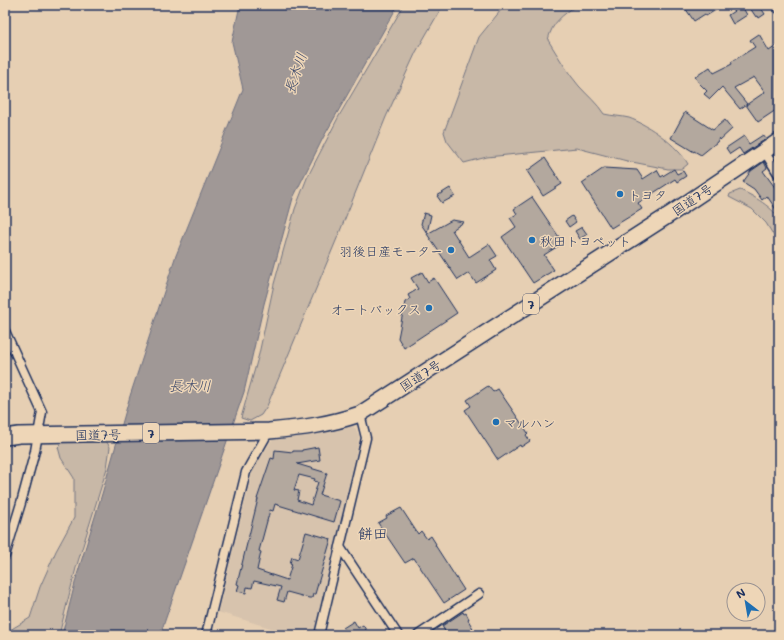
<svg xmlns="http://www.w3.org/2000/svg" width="784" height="640" font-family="Mali,'Klee One',sans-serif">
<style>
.built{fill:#d7c3ad}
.green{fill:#c8b8a7;stroke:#727482}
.water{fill:#a09896;stroke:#6b6e80}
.building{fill:#b3a89e;stroke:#1b2f5e;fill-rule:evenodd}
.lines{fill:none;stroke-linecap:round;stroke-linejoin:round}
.street-casing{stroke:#1b2f5e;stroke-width:11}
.highway-casing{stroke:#1b2f5e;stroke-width:18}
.street{stroke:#eed6b7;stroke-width:8}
.highway{stroke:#eed6b7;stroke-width:15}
.poi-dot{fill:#1f6fb2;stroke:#eed6b7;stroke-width:1.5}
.labels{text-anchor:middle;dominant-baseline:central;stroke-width:3;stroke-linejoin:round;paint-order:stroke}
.shield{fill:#eed6b7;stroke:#5a6179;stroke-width:1}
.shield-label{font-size:12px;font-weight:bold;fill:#1b2f5e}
.poi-label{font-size:13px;fill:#1b2f5e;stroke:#eed6b7;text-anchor:start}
.street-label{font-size:13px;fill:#1b2f5e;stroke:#eed6b7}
.water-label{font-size:14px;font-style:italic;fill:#364469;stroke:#eed6b7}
.quarter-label{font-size:15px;fill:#1b2f5e;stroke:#eed6b7}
</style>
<rect width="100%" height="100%" fill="#e6cfb3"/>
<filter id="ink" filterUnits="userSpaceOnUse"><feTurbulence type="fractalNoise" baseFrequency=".025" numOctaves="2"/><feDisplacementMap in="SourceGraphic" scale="8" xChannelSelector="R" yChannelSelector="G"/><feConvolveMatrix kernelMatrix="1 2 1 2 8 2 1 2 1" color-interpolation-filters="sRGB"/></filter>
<g filter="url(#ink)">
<path class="built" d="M352,426L356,429L359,436L358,444L314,635H294L218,612L253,470L274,437L312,435Z"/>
<g class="green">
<path d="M404,5H443L416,52L386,117L338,236L267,406L261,415L250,421L241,418L259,354L274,284L295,209L307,178L339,116Z"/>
<path d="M505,5H577C563,15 552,22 548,40C558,56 567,72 579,86C588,96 597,103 604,114C612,116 621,116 629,118C649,125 677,145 688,164L682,169H668L627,161L577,148L487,157L464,163L447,141L444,132L479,37Z"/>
<path d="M740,190C750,194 777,209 779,221C780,228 779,237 779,244L766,223L752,209L729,197L730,194Z"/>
<path d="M64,441H106L110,447L107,468L76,568L59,635H5V633L30,618L40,587L56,551L74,518V478L61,458L58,447Z"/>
</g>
<path class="water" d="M240,5H398L323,138L293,198L264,304L244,392L160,635H62L77,575L102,494L130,396L175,258L243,89L232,42Z"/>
<g class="building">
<path d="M683,5H724L706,16L705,14L694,21Z"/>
<path d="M755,5H759L765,14L759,18L758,16L756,17L750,8Z"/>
<path d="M742,6L747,15L733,24L728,15Z"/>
<path d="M759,34L769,51L779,44V108L758,122L746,105L765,92L754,77L734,88L747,104L740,109L722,87L710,99L704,94L707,91L699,83L695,77L710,67L714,73L732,64L731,62L755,47L750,40Z"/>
<path d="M685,112L713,130L725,120L732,129L720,140L719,138L717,142L701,155L694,151V152L671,138Z"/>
<path d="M763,135L766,139L743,154L739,148L730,154L726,148L744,136L749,144Z"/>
<path d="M545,158L562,184L543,196L527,171Z"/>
<path d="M764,162L767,168L763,171L779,193V214L767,196L762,200L754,189L743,182L751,171Z"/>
<path d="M604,168L637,170L643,179L657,170L661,177L674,169L677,174L683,171L686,176L677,182L675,179L638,203L642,209L611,228L582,183Z"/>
<path d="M450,188L455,196L442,203L437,196Z"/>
<path d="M532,197L563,243L544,255L554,270L533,283L502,237L516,227L510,218L517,214L514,209Z"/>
<path d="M424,213L431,215L427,233L421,224Z"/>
<path d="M572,216L576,222L569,227L565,221Z"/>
<path d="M452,220L464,222L452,230L469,257L489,244L497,256L490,260L496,270L476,283L469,273L458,280L427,234Z"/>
<path d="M582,227L587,234L580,239L575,231Z"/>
<path d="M422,272L428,282L434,278L457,313L404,348L398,338L405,302L410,299L408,295L418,289L411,278Z"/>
<path d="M488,386L493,392L498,389L528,433L526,435L530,441L521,447L520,445L498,460L465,410L471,406L467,400Z"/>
<path d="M318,447L320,460L297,464L327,473L320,495L340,501L334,522L275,504L273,511L270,510L259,551L261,552L257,570L287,580L292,564L290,563L292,557L298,559L306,532L331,539L315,594H313L312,598H309L287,592L284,602L277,600L281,587L254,581L252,588L247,587L246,593L237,591L239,585L237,584L258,499H257L271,458L274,459L275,450L293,452V451H302V450ZM299,475L315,479L314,481L318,482L311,505L297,500L299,491L294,490Z"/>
<path d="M401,508L418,534L421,531L427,539L431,536L436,544L435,545L464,590L444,603L414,558L405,563L378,523L387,518L386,516Z"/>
<path d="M463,612L464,614L466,613L469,619L468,620L477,635H447L442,626Z"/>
<path d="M354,621L358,628L363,625L369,635H347L343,628Z"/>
</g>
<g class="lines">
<defs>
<g id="street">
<path d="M778,5L779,9"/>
<path d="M764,151L779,175"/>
<path d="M5,331L42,412L35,451L21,503L5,556"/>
<path d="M340,547L398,635"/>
<path d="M206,635L246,472L269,431"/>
<path d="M319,635L366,438L360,414"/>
<path d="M418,635L479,594"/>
</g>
<path id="highway" d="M5,437L19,435L269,431C302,428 328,425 360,414L672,213L779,141"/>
</defs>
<use href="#street" class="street-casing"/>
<use href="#highway" class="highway-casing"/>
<use href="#street" class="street"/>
<use href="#highway" class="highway"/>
</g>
</g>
<g class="poi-dot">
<circle cx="620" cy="194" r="4"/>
<circle cx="532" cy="240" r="4"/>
<circle cx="451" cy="250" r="4"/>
<circle cx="429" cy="308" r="4"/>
<circle cx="496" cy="422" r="4"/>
</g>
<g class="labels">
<g class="shield">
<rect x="523" y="294" width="16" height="20" rx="3"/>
<rect x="143" y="423" width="16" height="20" rx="3"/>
</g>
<g class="shield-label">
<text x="531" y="304">7</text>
<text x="151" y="433">7</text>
</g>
<g class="poi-label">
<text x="628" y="194">トヨタ</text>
<text x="540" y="240">秋田トヨペット</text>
<text x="443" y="250" text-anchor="end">羽後日産モーター</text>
<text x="421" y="308" text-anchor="end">オートバックス</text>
<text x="504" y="422">マルハン</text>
</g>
<g class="street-label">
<text transform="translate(692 199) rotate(-34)">国道7号</text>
<text transform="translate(420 375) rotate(-33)">国道7号</text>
<text transform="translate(98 434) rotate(-1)">国道7号</text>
</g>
<g class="water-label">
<text transform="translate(295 73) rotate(-72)">長木川</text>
<text x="190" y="385">長木川</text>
</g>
<g class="quarter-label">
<text x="373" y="533">餅田</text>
</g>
</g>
<rect width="784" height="640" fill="none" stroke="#eed6b7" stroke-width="20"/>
<rect x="10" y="10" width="764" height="620" fill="none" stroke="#1b2f5e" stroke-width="1.5" filter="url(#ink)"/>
<g transform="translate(746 602) rotate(329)"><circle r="19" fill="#eed6b7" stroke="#9a9393"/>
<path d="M0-3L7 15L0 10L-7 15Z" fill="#1f6fb2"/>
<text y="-6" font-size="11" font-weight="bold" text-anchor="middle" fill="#1b2f5e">N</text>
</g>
</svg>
